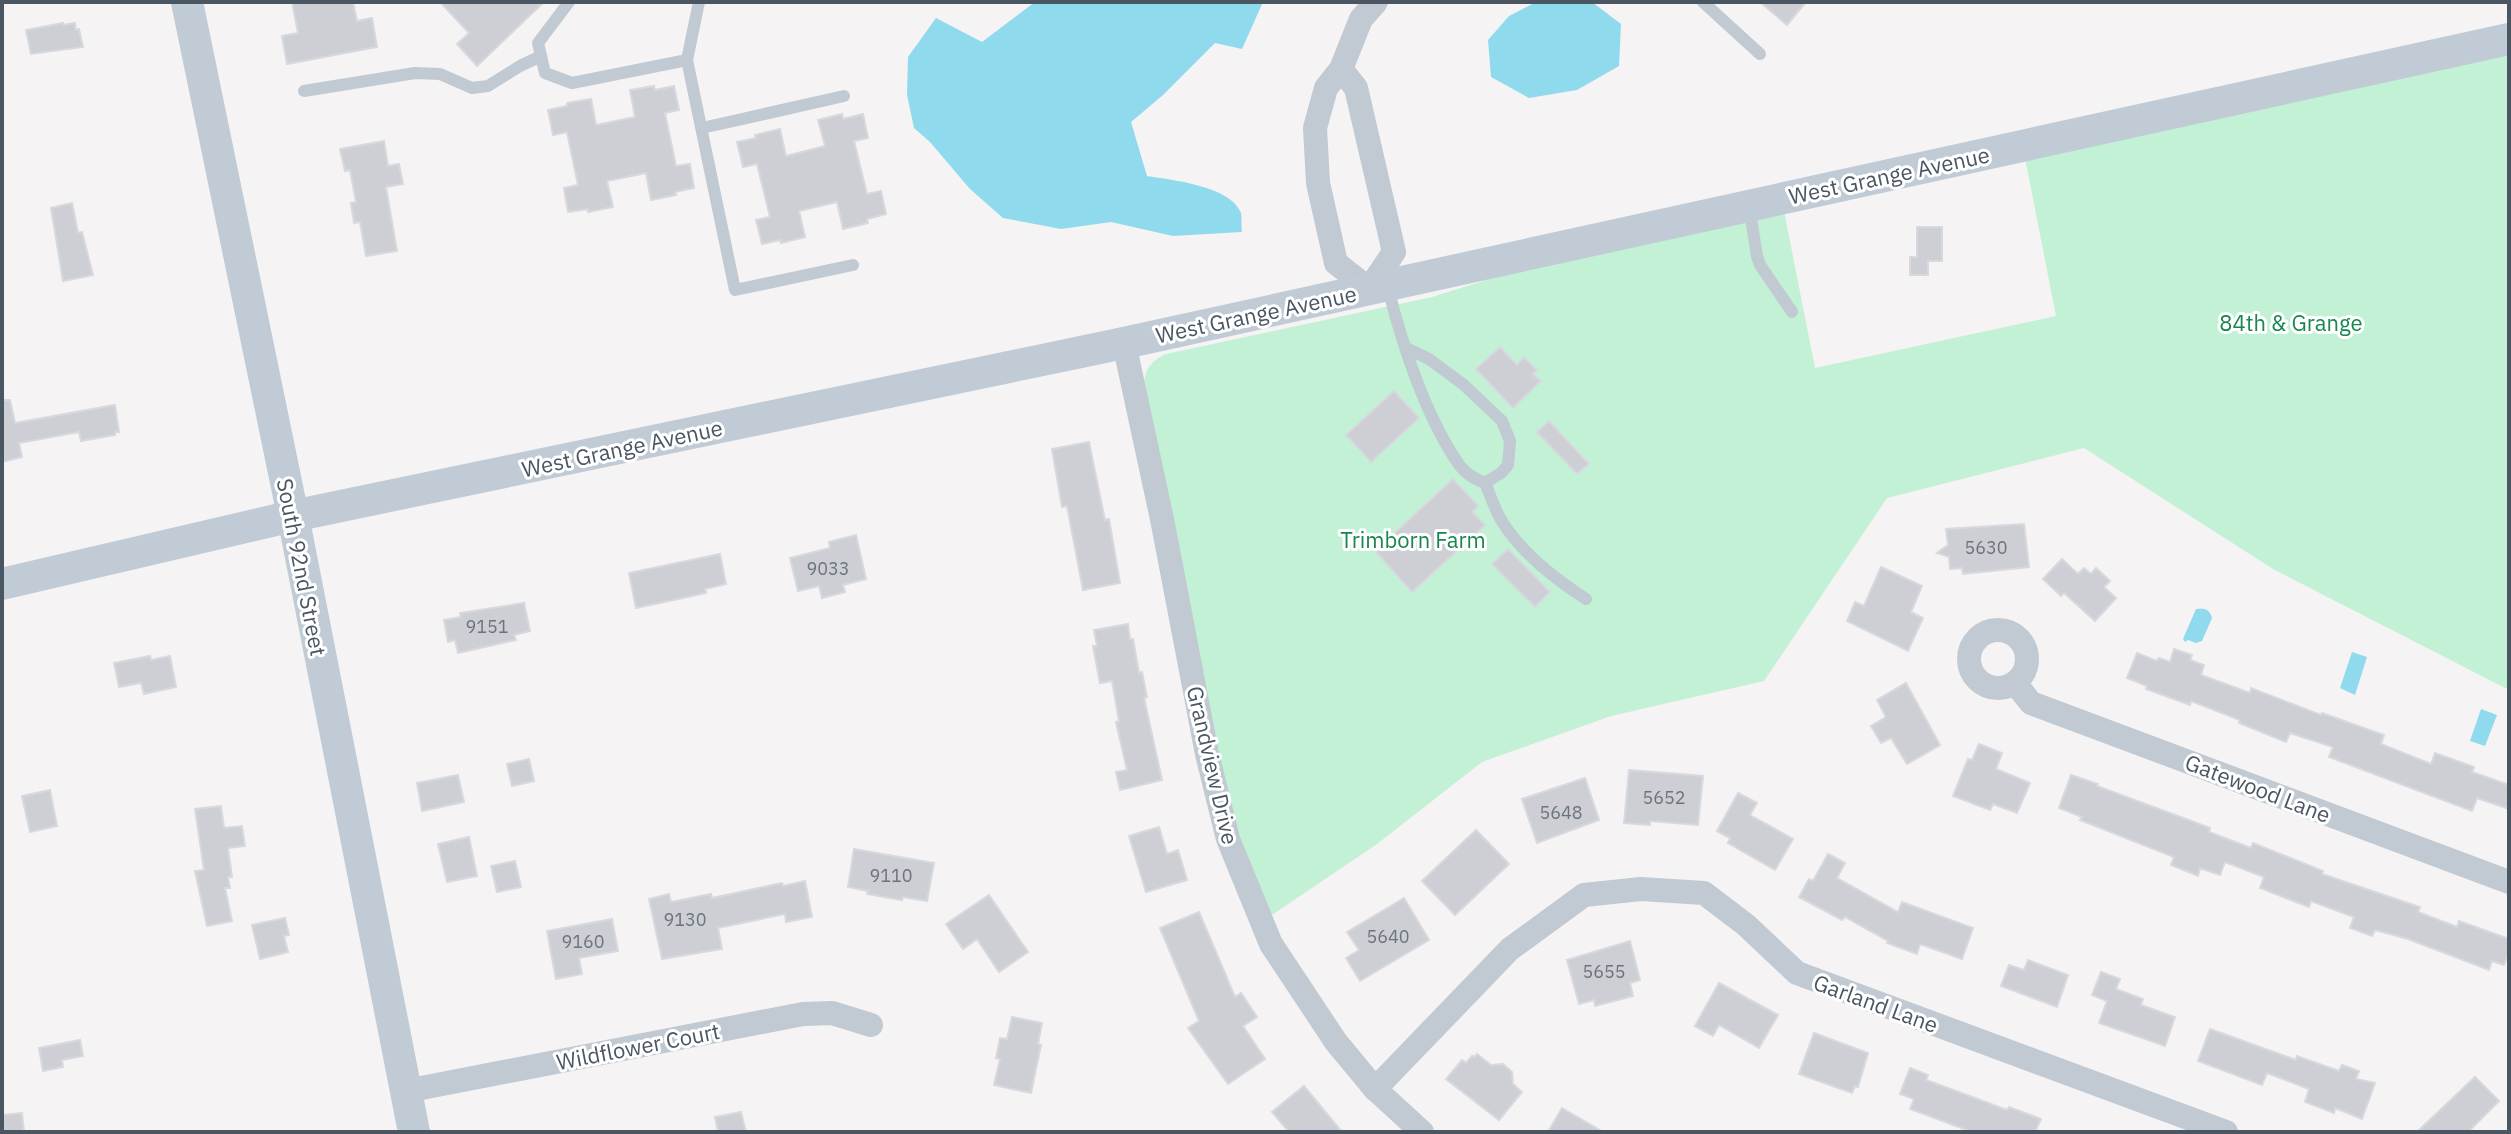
<svg xmlns="http://www.w3.org/2000/svg" width="2511" height="1134" font-family="'IBM Plex Sans',sans-serif">
<style>
.green{fill:#c3f1d5}
.water{fill:#90daee}
.building{fill:#cdcfd5;stroke:#d7d9de;stroke-width:2}
.lines{fill:none;stroke-linecap:round;stroke-linejoin:round}
.lane{stroke:#c1cad2;stroke-width:12}
.street{stroke:#c1cad2;stroke-width:24}
.secondary{stroke:#c1cbd6;stroke-width:32}
.labels{text-anchor:middle;dominant-baseline:central;stroke-width:6;stroke-linejoin:round;paint-order:stroke}
.number-label{font-size:18px;fill:#6b747e}
.street-label{font-size:22px;fill:#4a5661;stroke:#fff}
.park-label{font-size:22px;fill:#17864f;stroke:#fff}
</style>
<rect width="100%" height="100%" fill="#f5f3f3"/>
<path class="green" d="M2509,52V690L2273,569L2084,448L1887,498L1764,681L1611,716L1482,762L1377,844L1269,917L1236,828L1214,733L1144,384C1146,368 1151,361 1166,354L1432,297L1538,264L1784,211L1815,368L2056,316L2025,158Z"/>
<g class="water">
<path d="M1035,2H1263L1242,49L1215,43L1163,95L1131,122L1147,176C1172,180 1231,186 1241,213C1242,218 1241,227 1242,232L1173,236L1111,222L1061,229L1003,218L970,189L930,142L914,128L907,95L908,57L936,18L982,42Z"/>
<path d="M1536,2H1592L1621,24L1619,66L1577,90L1529,98L1491,77L1488,40L1509,16Z"/>
<path d="M2196,609C2206,608 2209,609 2212,618L2202,641L2196,643L2188,640L2185,642L2183,639Z"/>
<path d="M2352,652L2367,657L2355,695L2340,688Z"/>
<path d="M2481,709L2497,715L2485,746L2470,741Z"/>
</g>
<g class="building">
<path d="M292,2H353L357,21L372,18L377,47L287,64L282,36L298,33Z"/>
<path d="M440,2H544L477,66L457,44L469,33Z"/>
<path d="M1760,2H1806L1787,25Z"/>
<path d="M63,23V25L75,23L76,30L79,29L83,47L31,54L26,30Z"/>
<path d="M654,86L655,90L674,86L679,110L665,113L676,166L690,164L694,188L675,192L676,195L651,200L646,173L607,181L613,207L588,212V209L568,212L564,188L578,185L567,132L553,135L548,110L567,106V103L591,99L596,125L635,117L630,90Z"/>
<path d="M842,114L843,119L863,114L868,138L854,141L867,194L881,191L886,214L867,219L868,223L843,229L837,202L799,211L805,237L781,243L780,240L762,244L756,220L770,217L757,164L743,167L737,142L756,138L755,135L780,129L786,156L825,146L818,120Z"/>
<path d="M384,141L388,166L399,164L403,184L386,187L397,251L366,256L360,222L354,223L351,203L356,202L350,170L345,171L340,149Z"/>
<path d="M72,203L78,233L82,232L93,275L63,281L51,208Z"/>
<path d="M1917,227H1942V261H1928V275H1910V257H1917Z"/>
<path d="M1500,347L1517,365L1524,357L1537,370L1533,374L1541,381L1513,408L1476,369Z"/>
<path d="M1394,391L1419,418L1371,462L1346,435Z"/>
<path d="M2,400H10L15,423L115,405L119,432H115V435L81,441L79,432L19,443L22,457L2,462Z"/>
<path d="M1549,421L1589,464L1577,474L1537,432Z"/>
<path d="M1089,442L1105,520L1109,519L1120,583L1083,590L1067,506L1062,507L1052,449Z"/>
<path d="M1453,479L1478,506L1472,512L1485,525L1412,592L1375,551Z"/>
<path d="M2024,524L2029,567L1963,574L1962,568L1950,569L1949,557L1937,553L1948,545L1946,529Z"/>
<path d="M856,535L866,579L843,585L845,592L822,598L819,586L798,591L790,558L830,548L829,542Z"/>
<path d="M1508,549L1550,592L1535,607L1492,564Z"/>
<path d="M720,554L726,584L705,589L706,593L636,608L629,573Z"/>
<path d="M2062,559L2078,574L2084,568L2091,574L2096,568L2110,581L2104,587L2116,598L2095,621L2064,593L2061,596L2043,579Z"/>
<path d="M1881,567L1922,586L1911,612L1923,618L1908,651L1847,621L1855,602L1864,606Z"/>
<path d="M524,603L530,631L514,635L516,640L458,653L455,640L448,642L444,620L461,617L460,613Z"/>
<path d="M1128,624L1130,639H1133L1139,673L1142,672L1147,697L1144,698L1162,780L1120,790L1116,772L1127,770L1116,722L1119,721L1112,681L1100,683L1093,646H1097L1094,630Z"/>
<path d="M2174,649L2192,655L2190,660L2204,665L2201,675L2250,693L2251,688L2321,715L2322,713L2384,735L2381,744L2431,764L2435,753L2474,767L2472,772L2509,785V809L2477,798L2472,811L2329,757L2333,747L2290,733L2286,742L2239,723L2240,720L2191,701L2190,705L2146,689L2147,686L2127,678L2137,653L2157,661L2159,658L2170,662Z"/>
<path d="M150,656L151,660L170,656L176,687L144,694L141,683L119,687L114,663Z"/>
<path d="M1906,683L1940,745L1907,764L1891,738L1881,743L1871,726L1886,717L1877,700Z"/>
<path d="M1979,744L2002,753L1996,769L2030,783L2017,813L1993,804L1990,810L1953,796L1968,759L1972,760Z"/>
<path d="M529,759L534,781L512,786L507,764Z"/>
<path d="M1629,770L1703,776L1698,825L1650,821V825L1624,823Z"/>
<path d="M458,775L464,802L422,811L417,783Z"/>
<path d="M2071,775L2098,784L2097,786L2210,828L2209,832L2251,848L2253,843L2323,871L2322,874L2420,907L2418,912L2457,927L2459,921L2509,939V952L2504,965L2492,961L2489,970L2408,939L2375,930L2372,936L2350,928L2354,917L2311,901L2309,907L2260,888L2264,877L2225,862L2220,875L2200,868L2198,876L2171,865L2174,857L2080,820L2082,817L2059,808Z"/>
<path d="M1585,778L1599,820L1537,843L1522,799Z"/>
<path d="M50,790L57,826L30,832L22,796Z"/>
<path d="M1738,793L1757,803L1750,815L1793,839L1775,870L1728,843L1730,838L1717,831Z"/>
<path d="M221,806L224,828L242,826L245,846L228,848L232,877H228L230,888H225L232,921L207,926L195,871L204,870L195,809Z"/>
<path d="M1159,827L1167,854L1178,850L1187,880L1146,892L1129,836Z"/>
<path d="M1476,830L1509,864L1455,915L1422,881Z"/>
<path d="M469,837L477,876L447,882L438,844Z"/>
<path d="M854,849L934,863L927,901L903,897L902,900L867,894L868,891L848,887Z"/>
<path d="M1828,854L1845,863L1837,878L1898,912L1902,902L1973,928L1962,959L1920,944L1917,954L1887,943L1888,941L1845,917L1842,920L1799,897L1809,879L1813,881Z"/>
<path d="M515,861L521,887L497,892L491,866Z"/>
<path d="M805,881L812,917L786,922L785,914L718,928L722,949L662,959L649,899L669,894L671,902L711,894L712,898L782,883L783,886Z"/>
<path d="M989,895L1028,952L999,972L977,939L963,949L946,924Z"/>
<path d="M1404,898L1429,940L1360,981L1346,958L1359,950L1347,932Z"/>
<path d="M1199,912L1235,997L1241,993L1257,1017L1243,1026L1265,1059L1228,1084L1188,1028L1199,1021L1160,928Z"/>
<path d="M285,918L289,935L284,936L288,952L260,959L252,925Z"/>
<path d="M612,919L618,951L579,958L582,974L556,979L547,931Z"/>
<path d="M1630,941L1640,980L1630,983L1633,996L1595,1006L1594,1000L1579,1004L1567,960Z"/>
<path d="M2028,960L2068,975L2057,1007L2001,986L2009,965L2024,970Z"/>
<path d="M2101,972L2120,979L2116,989L2143,999L2141,1005L2175,1017L2165,1046L2099,1023L2107,1001L2092,995Z"/>
<path d="M1719,983L1778,1015L1759,1048L1719,1025L1713,1036L1695,1026Z"/>
<path d="M1012,1017L1042,1023L1038,1044L1041,1045L1031,1093L994,1085L1000,1059L996,1058L1000,1038L1007,1039Z"/>
<path d="M2210,1029L2296,1060L2297,1056L2339,1071L2342,1065L2359,1071L2356,1079L2375,1083L2362,1119L2335,1108L2334,1113L2305,1102L2309,1089L2267,1073L2262,1085L2198,1061Z"/>
<path d="M1814,1033L1868,1053L1858,1087L1855,1086L1852,1093L1799,1074Z"/>
<path d="M80,1040L83,1056L62,1060L63,1067L43,1071L39,1048Z"/>
<path d="M1477,1054L1491,1065L1503,1064L1512,1072L1513,1084L1522,1092L1499,1120L1446,1079L1462,1060L1466,1063L1472,1056L1475,1057Z"/>
<path d="M1910,1068L1928,1075L1926,1080L1967,1095L2007,1110L2009,1107L2041,1119L2035,1132H1972L1910,1109L1914,1099L1900,1094Z"/>
<path d="M2475,1077L2499,1101L2468,1132H2417Z"/>
<path d="M1304,1086L1342,1132H1289L1272,1112Z"/>
<path d="M1562,1108L1603,1132H1548Z"/>
<path d="M741,1112L746,1132H718L715,1117Z"/>
<path d="M22,1113L24,1132H2V1115Z"/>
</g>
<g class="lines">
<g class="lane">
<path d="M569,2L538,43L545,73L572,83L687,60L735,290L853,265"/>
<path d="M1703,2L1760,54"/>
<path d="M687,60L699,2"/>
<path d="M304,91L415,73L440,74L472,88L488,86L520,66L541,56"/>
<path d="M702,128L844,96"/>
<path d="M1749,206L1757,256L1760,265L1792,312"/>
<path d="M1388,288C1402,344 1426,418 1460,466C1467,475 1475,479 1485,483L1501,473L1508,465L1510,441L1502,421L1464,385L1429,359L1406,348"/>
<path d="M1485,483C1490,494 1494,507 1500,518C1519,551 1555,579 1586,599"/>
</g>
<g class="street">
<path d="M1341,69L1356,88L1394,252L1369,289L1336,263L1318,183L1315,128L1326,88L1341,69L1361,19L1376,2"/>
<path d="M1124,343L1162,519L1207,754L1228,839L1271,944L1336,1042L1375,1089L1422,1132"/>
<circle cx="1998" cy="659" r="29"/>
<path d="M2015,683L2031,703L2509,882"/>
<path d="M1375,1089L1510,949L1584,895L1641,889L1704,893L1746,925L1797,973L2226,1132"/>
<path d="M406,1091L803,1014L832,1013L871,1025"/>
</g>
<g class="secondary">
<path d="M187,2L293,516L414,1132"/>
<path d="M2,584L293,516L1124,343L2509,39"/>
</g>
</g>
<g class="labels">
<g class="number-label">
<text x="1986" y="547">5630</text>
<text x="828" y="568">9033</text>
<text x="487" y="626">9151</text>
<text x="1664" y="797">5652</text>
<text x="1561" y="812">5648</text>
<text x="891" y="875">9110</text>
<text x="685" y="919">9130</text>
<text x="1388" y="936">5640</text>
<text x="583" y="941">9160</text>
<text x="1604" y="971">5655</text>
</g>
<g class="street-label">
<text transform="translate(1889 175) rotate(-12)">West Grange Avenue</text>
<text transform="translate(1256 314) rotate(-12)">West Grange Avenue</text>
<text transform="translate(622 448) rotate(-12)">West Grange Avenue</text>
<text transform="translate(302 567) rotate(79)">South 92nd Street</text>
<text transform="translate(1213 765) rotate(77)">Grandview Drive</text>
<text transform="translate(2258 788) rotate(21)">Gatewood Lane</text>
<text transform="translate(1876 1003) rotate(20)">Garland Lane</text>
<text transform="translate(638 1046) rotate(-11)">Wildflower Court</text>
</g>
<g class="park-label">
<text x="2291" y="322">84th &amp; Grange</text>
<text x="1413" y="539">Trimborn Farm</text>
</g>
</g>
<rect width="2511" height="1134" fill="none" stroke="#4a5661" stroke-width="8"/>
</svg>
